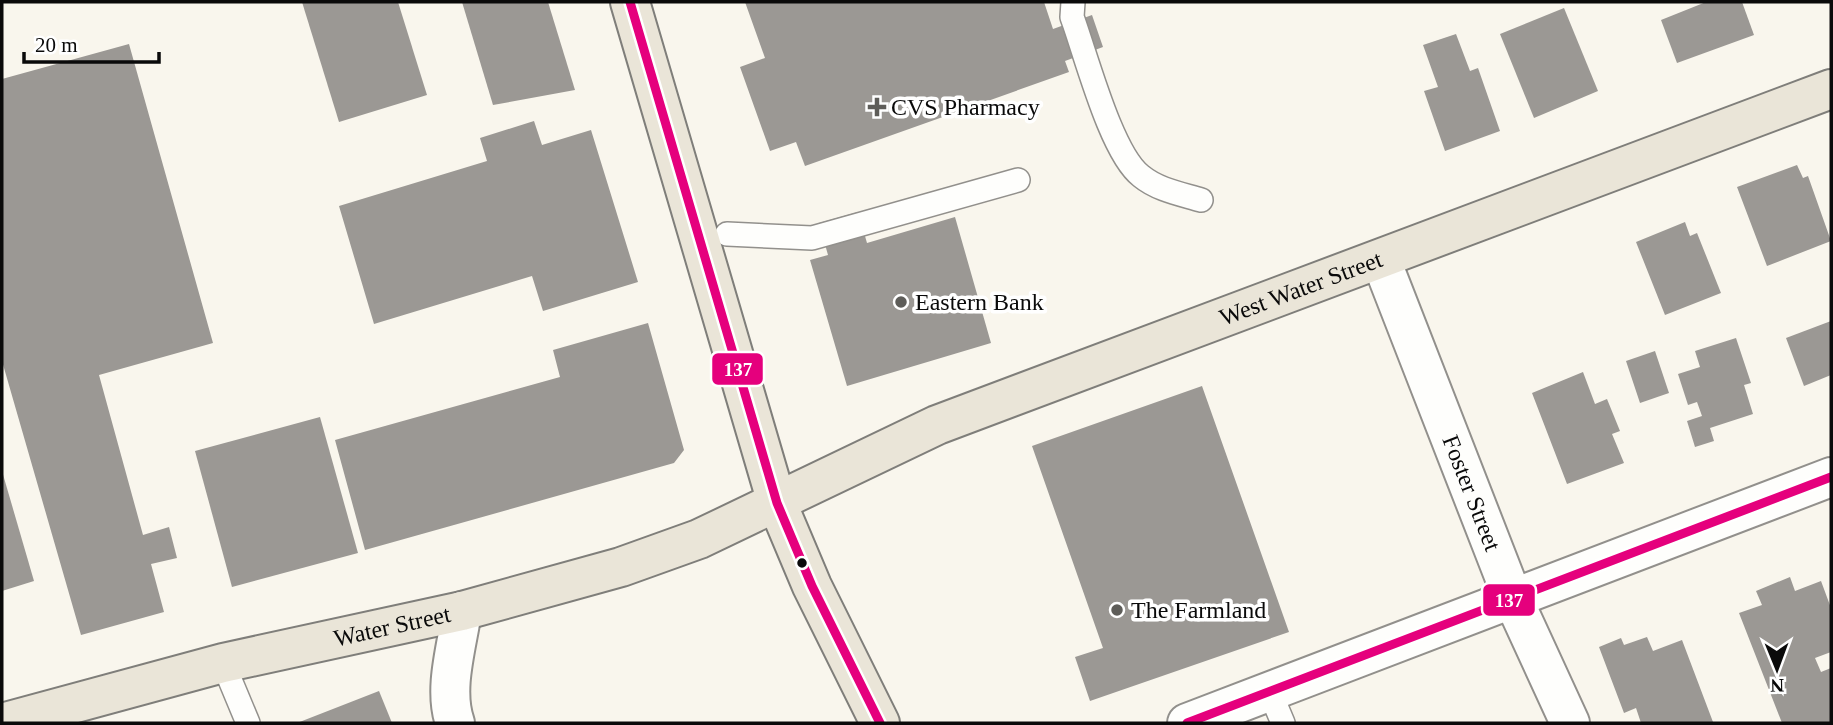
<svg xmlns="http://www.w3.org/2000/svg" width="1833" height="725" font-family="Georgia,serif">
<style>
.building{fill:#9b9894}
.lines{fill:none;stroke-linecap:round;stroke-linejoin:round}
.lane-casing{stroke:#92908c;stroke-width:26}
.street-casing{stroke:#92908c;stroke-width:42}
.primary-casing{stroke:#7f7e7a;stroke-width:42}
.lane{stroke:#fefefc;stroke-width:23}
.street{stroke:#fefefc;stroke-width:38}
.primary{stroke:#eae5d8;stroke-width:38}
.bus-1-casing{stroke:#fff;stroke-width:14}
.bus-1{stroke:#e5007d;stroke-width:9}
.poi-dot{fill:#5e5d59;stroke:#fff;stroke-width:2.5}
.bus-dot{fill:#0a0a0a;stroke:#fff;stroke-width:2.5}
.labels{text-anchor:middle;dominant-baseline:central;stroke-width:7;stroke-linejoin:round;paint-order:stroke}
.poi-label{font-size:24px;fill:#0a0a0a;stroke:#fff;text-anchor:start}
.street-label{font-size:24px;fill:#0a0a0a;stroke:#fff}
.line-badge{stroke:#fff;stroke-width:2.5}
.badge-label{font-size:19px;text-anchor:middle;font-weight:bold;fill:#fff}
</style>
<rect width="100%" height="100%" fill="#f9f6ed"/>
<g class="building">
<path d="M302,2H398L427,95L339,122Z"/>
<path d="M462,2H548L575,90L493,105Z"/>
<path d="M745,2H1044L1053,29L1092,15L1103,47L1065,61L1069,72L805,166L796,142L770,151L740,67L765,58Z"/>
<path d="M1706,2H1742L1754,35L1677,63L1661,20Z"/>
<path d="M1564,8L1598,91L1534,118L1500,34Z"/>
<path d="M1456,34L1470,71L1478,68L1500,131L1445,151L1424,91L1438,87L1423,45Z"/>
<path d="M129,44L213,343L99,375L143,535L169,527L177,558L151,564L164,612L81,635L2,361V79Z"/>
<path d="M534,121L542,145L591,130L638,282L543,311L532,276L374,324L339,206L487,161L480,138Z"/>
<path d="M1797,165L1803,178L1808,176L1831,241L1767,266L1737,187Z"/>
<path d="M858,212L867,243L955,217L991,343L847,386L810,260L828,255L819,223Z"/>
<path d="M1685,222L1690,236L1697,233L1721,293L1665,315L1636,242Z"/>
<path d="M1831,321V375L1804,386L1786,338Z"/>
<path d="M648,323L684,450L674,463L365,550L335,440L560,377L553,350Z"/>
<path d="M1736,338L1751,383L1744,385L1753,414L1710,428L1714,441L1695,447L1687,421L1702,416L1697,402L1688,405L1678,374L1700,367L1695,351Z"/>
<path d="M1655,351L1669,393L1640,403L1626,361Z"/>
<path d="M1583,372L1595,404L1607,399L1620,431L1612,434L1624,463L1567,484L1532,393Z"/>
<path d="M1202,386L1289,632L1090,701L1075,657L1103,648L1032,446Z"/>
<path d="M320,417L358,553L232,587L195,451Z"/>
<path d="M2,471L34,581L2,591Z"/>
<path d="M1790,577L1795,591L1821,581L1831,608V652L1815,658L1821,672L1831,668V723H1782L1739,613L1762,605L1756,591Z"/>
<path d="M1647,637L1653,651L1682,640L1713,722L1641,723L1636,708L1624,713L1599,647L1621,638L1624,645Z"/>
<path d="M379,691L392,723H297Z"/>
</g>
<g class="lines">
<defs>
<g id="lane">
<path d="M1073,2L1072,17C1086,55 1111,153 1141,176C1158,190 1181,194 1201,200"/>
<path d="M727,234L812,238L1018,180"/>
<path d="M223,663L248,723"/>
<path d="M1270,692L1283,723"/>
</g>
<g id="street">
<path id="s1" d="M1381,260L1513,599L1570,723"/>
<path d="M455,723C443,689 457,646 462,611"/>
<path d="M1187,723L1831,477"/>
</g>
<g id="primary">
<path d="M630,2L777,503L812,586L880,723"/>
<path id="s2" d="M2,723L223,663L462,611L621,567L699,539L937,425L1831,89"/>
</g>
</defs>
<use href="#lane" class="lane-casing"/>
<use href="#street" class="street-casing"/>
<use href="#primary" class="primary-casing"/>
<use href="#lane" class="lane"/>
<use href="#street" class="street"/>
<use href="#primary" class="primary"/>
<defs>
<g id="bus-1">
<path d="M630,2L777,503L812,586L880,723"/>
<path d="M1187,723L1831,477"/>
</g>
</defs>
<use href="#bus-1" class="bus-1-casing"/>
<use href="#bus-1" class="bus-1"/>
</g>
<g class="poi-dot">
<path d="M873.5 96.5h7v7h7v7h-7v7h-7v-7h-7v-7h7z"/>
<circle cx="901" cy="302" r="7"/>
<circle cx="1117" cy="610" r="7"/>
</g>
<circle class="bus-dot" cx="802" cy="563" r="6"/>
<g class="labels">
<g class="poi-label">
<text x="891" y="107">CVS Pharmacy</text>
<text x="915" y="302">Eastern Bank</text>
<text x="1131" y="610">The Farmland</text>
</g>
<g class="street-label">
<text stroke="none"><textPath href="#s2" startOffset="1374">West Water Street</textPath></text>
<text stroke="none"><textPath href="#s1" startOffset="250">Foster Street</textPath></text>
<text stroke="none"><textPath href="#s2" startOffset="402">Water Street</textPath></text>
</g>
</g>
<g class="line-badge">
<rect x="711" y="352" width="53" height="34" rx="7" fill="#e5007d"/>
<rect x="1482" y="583" width="54" height="34" rx="7" fill="#e5007d"/>
</g>
<g class="badge-label">
<text x="738" y="376">137</text>
<text x="1509" y="607">137</text>
</g>
<rect width="1833" height="725" fill="none" stroke="#0a0a0a" stroke-width="7"/>
<g transform="translate(1777 669) rotate(179)" stroke="#ffffff" stroke-width="5" paint-order="stroke">
<path d="M0-5L12 26L0 18L-12 26Z" fill="#0a0a0a"/>
<text y="-10" font-size="19" font-weight="bold" text-anchor="middle" fill="#0a0a0a">N</text>
</g>
<path d="M24 52v10h135v-10" fill="none" stroke="#0a0a0a" stroke-width="3.5"/>
<text x="35" y="52" font-size="21" fill="#0a0a0a" stroke="#ffffff" stroke-width="5" paint-order="stroke">20 m</text>
</svg>
